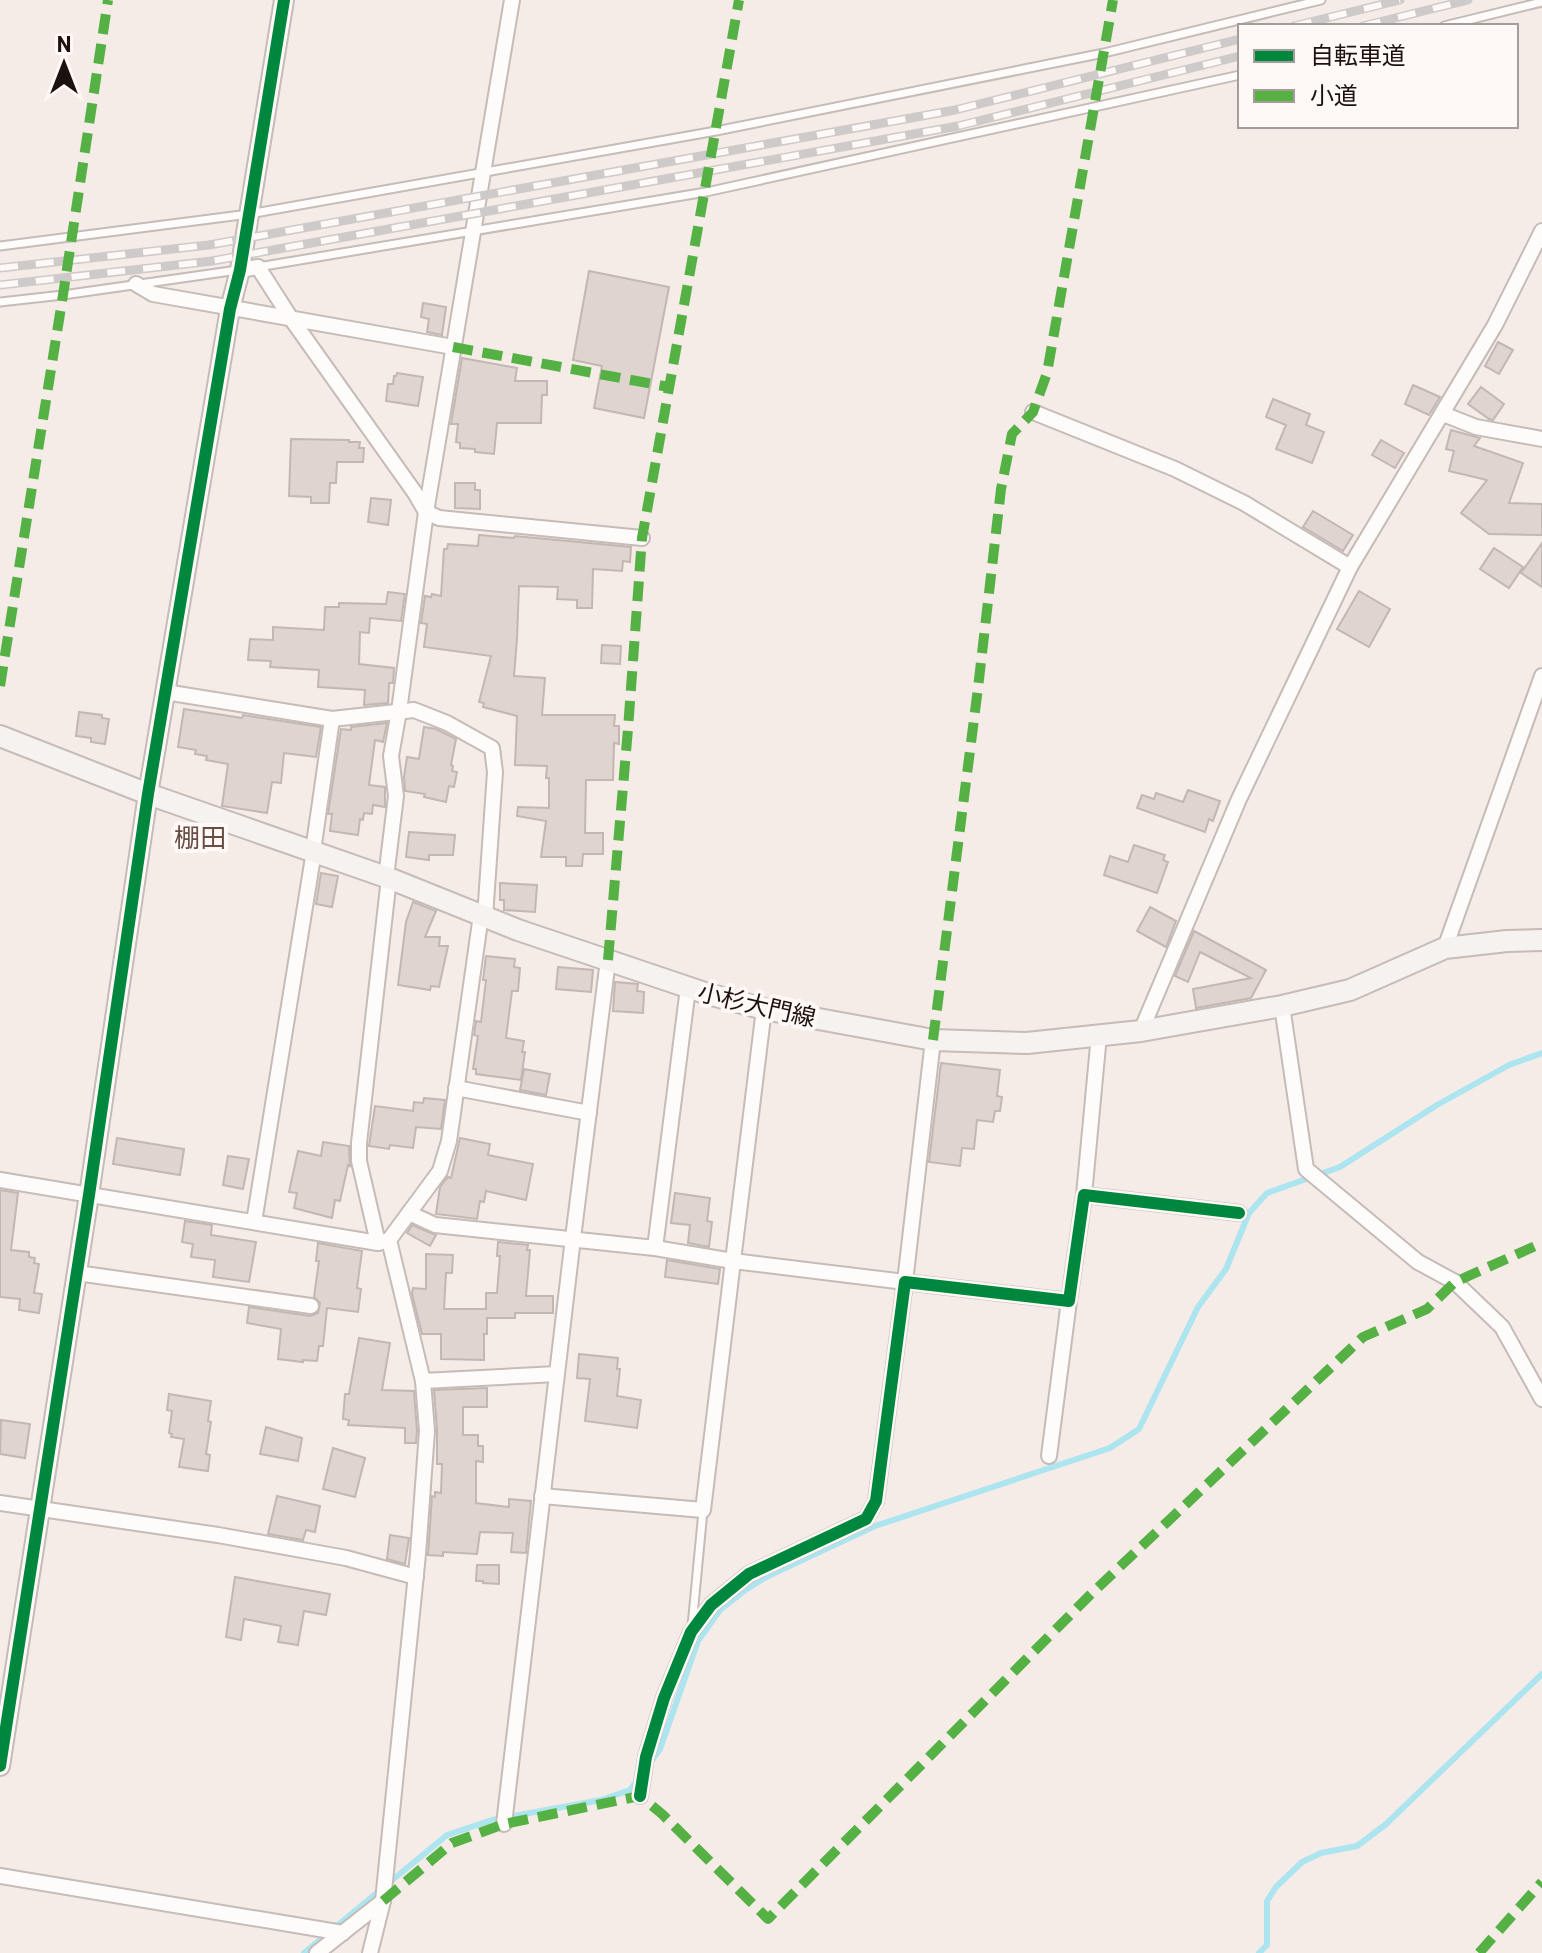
<svg xmlns="http://www.w3.org/2000/svg" width="1542" height="1953" font-family="Barlow,'Noto Sans JP',sans-serif">
<style>
.lines{fill:none;stroke-linecap:round;stroke-linejoin:round}
.stream{stroke:#ace5ef;stroke-width:6}
.building{fill:#dfd4d0;stroke:#c1b7b3;stroke-width:2}
.service-casing{stroke:#c5bbb7;stroke-width:11}
.minor-casing{stroke:#c5bbb7;stroke-width:18}
.tertiary-casing{stroke:#c5bbb7;stroke-width:22}
.secondary-casing{stroke:#c5bbb7;stroke-width:24}
.service{stroke:#fefcfb;stroke-width:7}
.minor{stroke:#fefcfb;stroke-width:14}
.tertiary{stroke:#fefcfb;stroke-width:18}
.secondary{stroke:#f6f2f0;stroke-width:20}
.rail-casing{stroke:#cdcac9;stroke-width:9}
.rail{stroke:#fef8f6;stroke-width:6;stroke-dasharray:18;stroke-linecap:butt}
.quiet{stroke:#55b144;stroke-width:10;stroke-dasharray:20 10;stroke-linecap:butt}
.cycleway-casing{stroke:#fef8f6;stroke-width:17}
.cycleway{stroke:#00873e;stroke-width:12}
.labels{text-anchor:middle;dominant-baseline:central;stroke-width:8;stroke-linejoin:round;paint-order:stroke}
.street-label{font-size:24px;fill:#1c110d;stroke:#fef8f6}
.neighbourhood-label{font-size:26px;fill:#684e44;stroke:#fef8f6}
</style>
<rect width="100%" height="100%" fill="#f5ebe7"/>
<g class="lines">
<g class="stream">
<path d="M648,1766L660,1749L698,1641L720,1610L744,1591L766,1577L875,1526L1110,1448L1139,1429L1198,1307L1226,1269L1249,1213L1267,1193L1340,1167L1437,1105L1509,1065L1542,1053"/>
<path d="M304,1953L447,1835L492,1820L601,1800L630,1790L639,1778"/>
<path d="M1259,1953L1267,1945V1901L1276,1887L1302,1862L1321,1853L1357,1846L1385,1825L1542,1674"/>
</g>
</g>
<g class="building">
<path d="M589,271L669,287L644,418L594,408L602,366L573,360Z"/>
<path d="M423,303L446,307L442,335L427,332L429,319L421,317Z"/>
<path d="M1498,342L1513,350L1499,374L1485,366Z"/>
<path d="M462,358L517,368L515,381H547V395H542L541,423H497L494,454L475,452V449L460,448V443L456,442L458,424H451Z"/>
<path d="M397,373L423,377L418,406L386,401L388,384H393L394,376H396Z"/>
<path d="M1413,385L1440,397L1429,415L1405,404Z"/>
<path d="M1481,387L1504,404L1493,420L1489,419L1468,404Z"/>
<path d="M1273,399L1310,414L1306,425L1324,432L1312,463L1276,449L1286,425L1266,417Z"/>
<path d="M1451,430L1480,438L1474,446L1523,463L1509,503L1542,504V535L1489,534L1461,513L1487,480L1449,471L1454,451L1446,449Z"/>
<path d="M291,439L349,440V442H360L359,448H364L363,462H337L336,483H330L329,503H311V497L289,496Z"/>
<path d="M1381,440L1404,453L1395,468L1372,455Z"/>
<path d="M455,483H475V490H480V509L455,508Z"/>
<path d="M371,498L391,500L388,525L368,522Z"/>
<path d="M1313,511L1353,535L1343,551L1303,527Z"/>
<path d="M479,535L514,538L515,536L631,547L630,562L623,561L622,571L593,569L592,608H577V600L557,599L558,587L519,586L517,639L514,676L545,678L542,715H615L614,726H619V744L614,743L613,780H586L585,833H603V854H583L582,866H566V857H541L546,821L517,816L518,807L549,808V778H546L547,766L515,765L517,716L483,707L484,703L479,702L491,656L424,647L427,624L421,623L425,596L431,597L432,594L441,596L444,549H447L448,544L478,546Z"/>
<path d="M1542,543V587L1521,573Z"/>
<path d="M1494,548L1523,567L1509,588L1480,569Z"/>
<path d="M1359,591L1390,609L1369,647L1337,629Z"/>
<path d="M388,592L405,594L401,621L370,618L369,633L360,632L359,664L394,668L393,683H389L388,703L364,705L365,690L318,687L319,670L270,667L271,661L248,660L250,639L273,640V627L324,630L325,607H339V603L386,604Z"/>
<path d="M602,645L621,646L620,664L601,663Z"/>
<path d="M184,709L242,718L243,715L321,727L316,757L284,753L281,783L272,782L267,813L222,806L228,764L206,760L207,756L195,754L196,750L178,747Z"/>
<path d="M79,712L102,715V718L109,719L105,744L91,742V738L76,736Z"/>
<path d="M387,723L383,742L375,740L369,785L385,787V807L373,805L372,814L364,813L363,820L360,819L358,835L330,831L332,814H328L341,729L351,730V727Z"/>
<path d="M424,727L436,729L456,739L451,765L453,766L452,771L457,772L454,787L449,786L446,802L424,797L425,794L405,791L404,777L407,757L419,759Z"/>
<path d="M1188,790L1220,801L1213,821L1209,819L1205,832L1137,808L1142,795L1154,799L1156,793L1183,802Z"/>
<path d="M409,832L455,835L453,855H429V860L406,857Z"/>
<path d="M1134,845L1165,855L1163,860L1168,862L1157,893L1104,875L1110,856L1128,862Z"/>
<path d="M321,873L338,876L332,907L316,904Z"/>
<path d="M500,883L537,885L535,912L504,910V900H500Z"/>
<path d="M413,902L436,911L425,937H440L439,946H448L439,987L431,986L430,990L398,985L406,922Z"/>
<path d="M1150,907L1176,921L1166,947L1137,931Z"/>
<path d="M1194,931L1266,970L1251,998L1196,1008L1193,989L1251,978L1200,952L1188,982L1175,976Z"/>
<path d="M486,956L515,959L514,967L520,968L518,991H512L506,1038L524,1041L522,1052H525L521,1080L476,1074V1069H473L478,1036L474,1035L476,1021L481,1022L486,980H483Z"/>
<path d="M558,967L593,970L591,992L556,989Z"/>
<path d="M615,982L638,984L637,991L644,992L643,1013L613,1011Z"/>
<path d="M941,1063L1000,1070L997,1096L1002,1097L1000,1111H995L993,1122L977,1120L974,1149L962,1148L960,1166L929,1162Z"/>
<path d="M524,1069L550,1074L546,1095L520,1090Z"/>
<path d="M424,1098L445,1100L441,1129L416,1127L413,1148L390,1145L389,1149L369,1146L375,1106L413,1111L414,1102L423,1103Z"/>
<path d="M117,1138L184,1149L180,1175L113,1164Z"/>
<path d="M460,1138L490,1144L488,1155L533,1164L526,1200L486,1191L484,1202L480,1201L477,1219L436,1214L440,1187L448,1177L451,1178Z"/>
<path d="M323,1142L349,1146L350,1166L348,1165L340,1201L335,1200L332,1218L294,1208L297,1193L289,1192L298,1151L321,1156Z"/>
<path d="M228,1156L249,1159L243,1189L223,1185Z"/>
<path d="M0,1190L18,1193L11,1250L29,1252V1257L35,1258L34,1263L39,1264L34,1293L42,1294L39,1313L19,1310L20,1299L0,1297Z"/>
<path d="M675,1193L710,1198L707,1221L712,1222L709,1247L688,1243L690,1225L671,1223Z"/>
<path d="M185,1221L212,1225L211,1235L256,1242L249,1282L213,1277L215,1260L191,1257L193,1244L182,1242Z"/>
<path d="M412,1225L436,1235L430,1246L407,1233Z"/>
<path d="M498,1242L528,1245L527,1250H530L526,1296H553V1313H515V1318H487V1334H484V1360L441,1359V1334H422L412,1294L413,1288L426,1289V1254L453,1255L452,1273H446L444,1309H486V1293H497L500,1256H497Z"/>
<path d="M318,1243L362,1251L357,1288L361,1289L358,1312L327,1308L323,1346H319L317,1361L303,1360V1362L278,1359L281,1329L247,1323L249,1307L310,1316L318,1313L320,1303L314,1297L319,1261H316Z"/>
<path d="M667,1260L720,1269L718,1284L665,1277Z"/>
<path d="M359,1338L390,1343L382,1390L414,1391L417,1431L416,1443H405V1428L348,1425L349,1420L343,1419L345,1394H349Z"/>
<path d="M579,1354L618,1358L617,1369H620L617,1396L641,1400L637,1428L585,1421L590,1379L577,1378Z"/>
<path d="M487,1388V1407H463V1435H478V1446H483V1462L476,1461V1503L509,1507V1499L531,1501L526,1553L511,1552L513,1533L480,1532L477,1554L443,1552V1556L428,1555L432,1496L435,1497V1492L441,1493L442,1464H437V1430L434,1390Z"/>
<path d="M169,1394L211,1401L208,1421L211,1422L206,1454L210,1455L208,1471L179,1467L184,1439L171,1437L172,1434L169,1433L172,1411L167,1410Z"/>
<path d="M1,1420L30,1424L25,1458L0,1454Z"/>
<path d="M266,1427L302,1438L298,1461L260,1454Z"/>
<path d="M333,1448L365,1458L355,1497L323,1489Z"/>
<path d="M277,1496L320,1506L315,1532L306,1530L303,1540L268,1534Z"/>
<path d="M390,1535L409,1538L405,1564L387,1559Z"/>
<path d="M477,1565H499V1584L483,1583V1581H476Z"/>
<path d="M235,1577L330,1594L326,1615L304,1611L298,1645L278,1642L281,1626L244,1619L241,1640L226,1637Z"/>
</g>
<g class="lines">
<defs>
<g id="service">
<path d="M1444,26L1542,2"/>
<path d="M0,246L249,214L716,131L1104,53L1321,0"/>
<path d="M258,267L706,192L1240,75"/>
<path d="M0,302L63,295L238,270"/>
<path d="M692,1626L703,1511"/>
</g>
<g id="minor">
<path d="M240,270L258,267L290,317L415,493L426,512L439,518L642,538"/>
<path d="M136,284L153,294L453,347"/>
<path d="M1033,412L1175,469L1244,503L1350,567"/>
<path d="M1443,414L1476,427L1542,439"/>
<path d="M165,692L332,719L414,710L447,723L492,748L495,772L485,917"/>
<path d="M313,851L332,719"/>
<path d="M386,877L396,796L391,756L399,711L426,512L512,0"/>
<path d="M1445,948L1542,676"/>
<path d="M1282,1006L1306,1169L1418,1262L1455,1282L1502,1327L1542,1399"/>
<path d="M1141,1031L1239,799L1350,567L1495,325L1542,231"/>
<path d="M456,1088L589,1113"/>
<path d="M0,1180L378,1243L389,1240L440,1171L449,1141L481,915"/>
<path d="M1084,1195L1099,1035"/>
<path d="M409,1213L435,1225L655,1248L688,988"/>
<path d="M254,1222L314,851"/>
<path d="M378,1243L359,1161V1143L389,878"/>
<path d="M655,1248L733,1261L764,1009"/>
<path d="M77,1273L311,1306"/>
<path d="M423,1381L557,1374"/>
<path d="M1049,1456L1069,1301"/>
<path d="M542,1496L703,1510L733,1261L905,1282L933,1040"/>
<path d="M0,1503L218,1535L346,1558L416,1577"/>
<path d="M640,1796L646,1757L664,1698L691,1632L711,1605L749,1574L866,1519L876,1501L905,1282L1069,1301L1084,1195L1239,1213"/>
<path d="M504,1824L573,1238L608,960"/>
<path d="M0,1876L343,1933"/>
<path d="M317,1953L383,1901"/>
<path d="M370,1953L383,1901L418,1554L427,1431L423,1381L389,1240"/>
</g>
<path id="tertiary" d="M0,1766L89,1195L148,794L230,309L240,270L284,0"/>
<path id="secondary" d="M0,736L148,794L386,877L518,930L708,994L764,1009L933,1040L1027,1043L1141,1031L1282,1006L1350,990L1445,948L1507,941L1542,940"/>
</defs>
<use href="#service" class="service-casing"/>
<use href="#minor" class="minor-casing"/>
<use href="#tertiary" class="tertiary-casing"/>
<use href="#secondary" class="secondary-casing"/>
<use href="#service" class="service"/>
<use href="#minor" class="minor"/>
<use href="#tertiary" class="tertiary"/>
<use href="#secondary" class="secondary"/>
<defs>
<g id="rail">
<path d="M1294,26L1400,0"/>
<path d="M1363,26L1468,0"/>
<path d="M0,268L209,245L955,110L1240,39"/>
<path d="M0,285L212,261L958,126L1240,56"/>
</g>
</defs>
<use href="#rail" class="rail-casing"/>
<use href="#rail" class="rail"/>
<g class="quiet">
<path d="M453,347L669,387"/>
<path d="M0,686L63,295L108,0"/>
<path d="M608,960L628,729L642,538L739,0"/>
<path d="M933,1040L978,688L1001,489L1012,434L1033,412L1047,373L1113,0"/>
<path d="M383,1901L452,1843L504,1824L640,1796L662,1814L768,1919L1091,1594L1363,1337L1427,1309L1455,1282L1542,1243"/>
<path d="M1479,1953L1542,1882"/>
</g>
<defs>
<g id="cycleway">
<path d="M0,1766L89,1195L148,794L230,309L240,270L284,0"/>
<path d="M640,1796L646,1757L664,1698L691,1632L711,1605L749,1574L866,1519L876,1501L905,1282L1069,1301L1084,1195L1239,1213"/>
</g>
</defs>
<use href="#cycleway" class="cycleway-casing"/>
<use href="#cycleway" class="cycleway"/>
</g>
<g class="labels">
<g class="street-label">
<text transform="translate(757 1004) rotate(13)">小杉大門線</text>
</g>
<g class="neighbourhood-label">
<text x="200" y="836">棚田</text>
</g>
</g>
<rect x="1238" y="24" width="280" height="104" fill="#fef8f6" stroke="#a49c99" stroke-width="2"/>
<rect x="1254" y="50" width="40" height="12" fill="#00873e" stroke="#a49c99" stroke-width="2"/>
<text x="1310" y="64" font-size="24" fill="#1c110d">自転車道</text>
<rect x="1254" y="90" width="40" height="12" fill="#55b144" stroke="#a49c99" stroke-width="2"/>
<text x="1310" y="104" font-size="24" fill="#1c110d">小道</text>
<g transform="translate(64 64)" stroke="#fef8f6" stroke-width="6" paint-order="stroke">
<path d="M0-6L14 30L0 20L-14 30Z" fill="#1c110d"/>
<text y="-12" font-size="22" font-weight="bold" text-anchor="middle" fill="#1c110d">N</text>
</g>
</svg>
